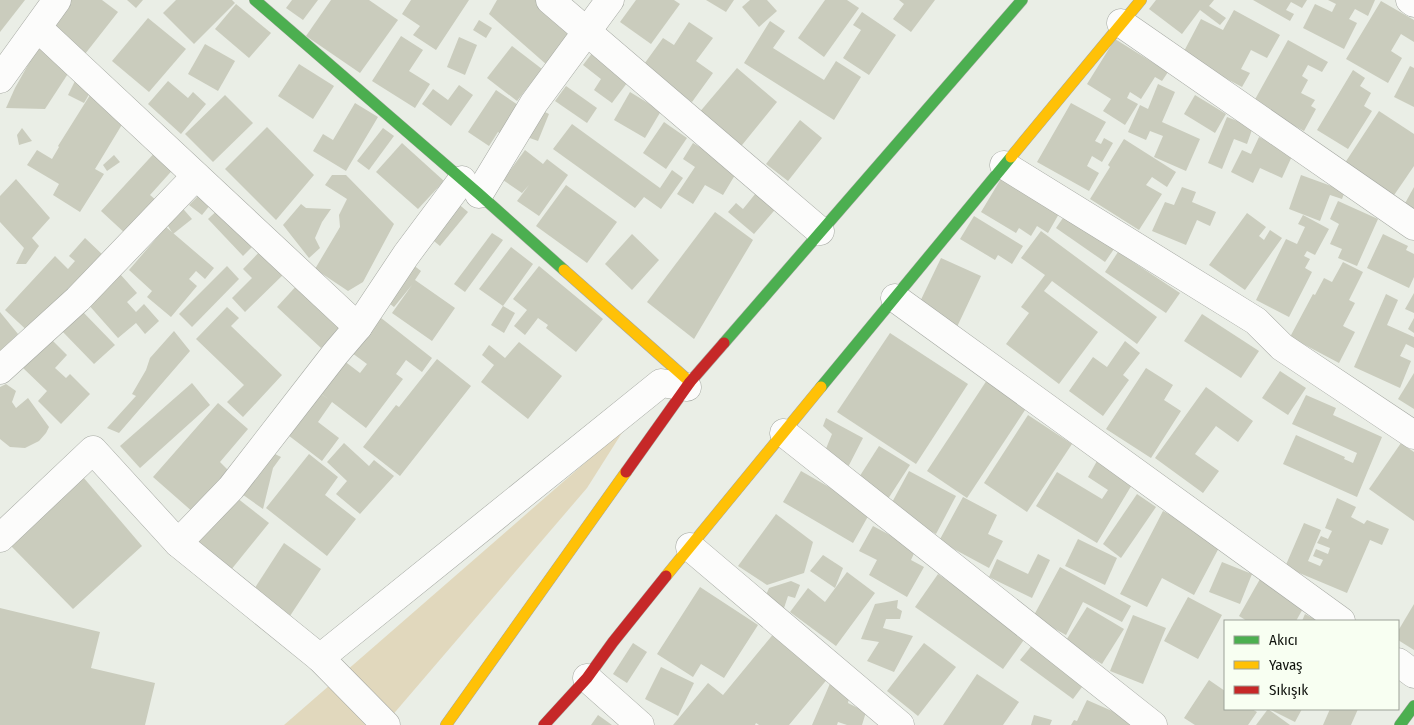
<svg xmlns="http://www.w3.org/2000/svg" width="1414" height="725" font-family="'Fira Sans Condensed',sans-serif">
<style>
.green{fill:#e1d8bd}
.building{fill:#caccbd}
.lines{fill:none;stroke-linecap:round;stroke-linejoin:round}
.street-casing{stroke:#a5a8a2;stroke-width:29}
.fast-casing{stroke:#a5a8a2;stroke-width:12}
.slow-casing{stroke:#a5a8a2;stroke-width:12}
.jam-casing{stroke:#a5a8a2;stroke-width:12}
.street{stroke:#fcfcfb;stroke-width:28}
.fast{stroke:#4caf50;stroke-width:11}
.slow{stroke:#ffc107;stroke-width:11}
.jam{stroke:#c62828;stroke-width:11}
</style>
<rect width="100%" height="100%" fill="#eaeee6"/>
<path class="green" d="M625,428L587,488L384,725H284Z"/>
<g class="building">
<path d="M0,0H25L0,32Z"/>
<path d="M62,0H102L118,12L85,54L45,23Z"/>
<path d="M127,0H143L136,8Z"/>
<path d="M176,0H232L235,3L194,44L163,13Z"/>
<path d="M292,0H318L303,20L286,8Z"/>
<path d="M331,0H369L398,20L360,73L306,36Z"/>
<path d="M411,0H469L436,50L413,35L420,26L402,14Z"/>
<path d="M497,0H539L576,32L547,65L489,14Z"/>
<path d="M636,0H674L680,4L651,44L620,22Z"/>
<path d="M706,0H734L726,12Z"/>
<path d="M750,0H767L777,11L759,27L742,7Z"/>
<path d="M825,0H847L859,8L824,57L798,38Z"/>
<path d="M899,0H935L911,32L893,19L904,4Z"/>
<path d="M1156,0H1214L1209,6L1226,18L1220,25L1200,10L1182,34L1149,9Z"/>
<path d="M1253,0H1307L1302,8L1291,2L1286,10L1294,14L1290,21Z"/>
<path d="M1328,0H1375L1368,16L1355,9L1349,19L1357,23L1344,49L1303,28L1315,4L1332,12L1336,4Z"/>
<path d="M1381,1L1414,20V42L1401,34L1391,51L1402,58L1388,83L1346,59Z"/>
<path d="M236,4L271,33L249,58L215,29Z"/>
<path d="M1234,10L1280,35L1267,58L1251,50L1241,69L1250,73L1242,87L1182,55L1201,19L1223,30Z"/>
<path d="M862,12L896,35L869,75L843,58L861,30L853,25Z"/>
<path d="M148,18L186,49L149,92L112,61Z"/>
<path d="M479,20L492,28L486,38L473,30Z"/>
<path d="M770,21L785,31L773,48L800,65L824,80L836,61L861,77L834,120L744,63Z"/>
<path d="M689,22L713,38L696,61L713,73L692,102L642,67L663,38L674,45Z"/>
<path d="M401,36L423,50L409,71L430,84L415,108L372,81Z"/>
<path d="M459,37L477,45L465,75L447,67Z"/>
<path d="M1115,39L1168,72L1162,81L1155,77L1141,99L1130,92L1127,98L1138,104L1125,125L1103,111L1111,99L1087,84Z"/>
<path d="M42,40L73,66L45,109L6,108L15,88Z"/>
<path d="M1288,40L1328,62L1322,72L1308,65L1302,76L1308,80L1301,93L1315,100L1311,106L1316,109L1304,131L1253,103Z"/>
<path d="M205,44L235,61L218,91L188,74Z"/>
<path d="M512,46L542,69L517,101L487,78Z"/>
<path d="M593,52L630,79L612,103L594,90L601,79L583,65Z"/>
<path d="M299,64L334,86L313,119L278,96Z"/>
<path d="M1410,66L1414,68V107L1394,97Z"/>
<path d="M737,68L777,102L738,150L698,114Z"/>
<path d="M1353,70L1365,78L1360,86L1371,93L1364,106L1372,111L1348,149L1317,130Z"/>
<path d="M78,75L94,86L84,103L68,95Z"/>
<path d="M168,81L188,98L193,92L206,104L181,134L148,104Z"/>
<path d="M1158,84L1175,92L1162,122L1200,139L1186,171L1154,157L1163,136L1150,131L1146,140L1128,132L1140,105L1148,109Z"/>
<path d="M459,85L473,95L451,126L422,104L433,89L448,100Z"/>
<path d="M566,86L597,108L587,123L555,101Z"/>
<path d="M496,90L524,109L506,137L498,132L489,146L468,132Z"/>
<path d="M630,92L661,111L645,138L614,120Z"/>
<path d="M90,95L126,118L95,169L104,174L80,212L53,195L59,184L27,165L37,150L52,159L59,147L58,146Z"/>
<path d="M225,95L253,123L213,162L185,134Z"/>
<path d="M1195,95L1226,114L1215,133L1184,114Z"/>
<path d="M355,103L378,117L346,171L313,151L323,134L333,140Z"/>
<path d="M1071,103L1106,122L1095,141L1101,144L1104,138L1113,143L1102,162L1092,156L1087,166L1099,173L1089,191L1037,162Z"/>
<path d="M539,109L549,114L538,141L527,137Z"/>
<path d="M1379,111L1414,134V166L1388,204L1339,172Z"/>
<path d="M1227,117L1253,127L1247,144L1234,139L1222,169L1208,163Z"/>
<path d="M800,120L822,138L788,181L766,164Z"/>
<path d="M664,122L687,138L666,169L643,153Z"/>
<path d="M572,124L660,188L672,170L683,178L661,209L644,197L635,208L553,149Z"/>
<path d="M267,127L314,175L276,220L225,169Z"/>
<path d="M22,128L32,141L19,145L17,135Z"/>
<path d="M383,128L394,136L369,170L357,161Z"/>
<path d="M1259,137L1293,154L1282,178L1260,168L1253,183L1231,172L1242,150L1251,154Z"/>
<path d="M1124,139L1176,172L1167,187L1152,177L1146,185L1162,194L1139,230L1090,199L1110,167L1108,165Z"/>
<path d="M402,143L444,181L418,209L376,172Z"/>
<path d="M693,143L738,170L723,195L705,185L693,204L677,194L695,167L683,159Z"/>
<path d="M159,148L177,165L150,195L157,201L127,235L101,211Z"/>
<path d="M525,150L543,164L547,159L568,175L539,216L517,201L529,185L522,193L503,180Z"/>
<path d="M114,155L120,162L107,171L103,165Z"/>
<path d="M332,175H346L394,224L363,282L348,291L315,269L340,227L339,215L347,199L325,185Z"/>
<path d="M1301,175L1345,191L1342,199L1330,195L1320,221L1289,209Z"/>
<path d="M1002,177L1060,212L1048,233L1037,226L1031,236L1019,228L1016,233L981,212Z"/>
<path d="M16,179L50,218L32,238L39,246L26,264H16L24,248L0,222V196Z"/>
<path d="M566,185L617,222L587,263L536,226Z"/>
<path d="M1182,187L1196,192L1192,202L1216,212L1210,226L1197,220L1186,245L1152,231L1165,202L1174,205Z"/>
<path d="M1414,187V213L1403,207Z"/>
<path d="M760,188L779,205L754,234L728,212L736,203L743,209Z"/>
<path d="M205,189L215,199L202,215L189,205Z"/>
<path d="M1338,201L1378,219L1357,266L1338,258L1342,249L1330,244L1339,224L1330,219Z"/>
<path d="M456,202L468,212L440,246L429,237Z"/>
<path d="M178,203L192,219L173,234L163,218Z"/>
<path d="M301,204L306,208L331,209L322,222L315,238L320,248L309,258L283,225Z"/>
<path d="M223,205L258,241L243,256L208,219Z"/>
<path d="M715,212L753,240L694,339L647,302Z"/>
<path d="M1247,213L1266,227L1259,236L1264,240L1270,230L1282,238L1245,290L1209,265Z"/>
<path d="M1065,215L1114,249L1105,262L1056,228Z"/>
<path d="M1303,215L1329,229L1315,255L1307,251L1304,256L1310,259L1305,268L1312,272L1289,317L1256,300L1286,239L1297,244L1305,227L1298,224Z"/>
<path d="M974,216L1023,246L1012,264L998,255L995,260L960,239Z"/>
<path d="M166,227L214,268L205,279L196,271L189,279L197,286L171,317L147,297L152,291L129,270Z"/>
<path d="M1041,231L1157,317L1137,344L1052,281L1044,291L1098,332L1059,384L1006,344L1029,313L1021,307L1045,275L1021,258Z"/>
<path d="M492,233L503,240L465,292L454,284Z"/>
<path d="M632,234L659,260L632,290L605,264Z"/>
<path d="M1383,234L1408,246L1406,250L1414,254V277L1409,288L1367,268Z"/>
<path d="M85,238L104,256L32,335L5,310L55,256L68,269L75,261L69,256Z"/>
<path d="M265,246L288,270L245,312L232,298L252,278L243,269Z"/>
<path d="M511,247L533,264L503,306L479,289Z"/>
<path d="M1118,252L1180,293L1166,313L1105,272Z"/>
<path d="M941,258L981,276L956,329L916,310Z"/>
<path d="M408,261L421,271L415,280L455,308L432,341L392,313L412,285L394,307L381,297Z"/>
<path d="M1343,262L1363,272L1349,300L1355,303L1343,326L1355,332L1339,363L1290,337L1313,294L1315,295L1324,278L1332,282Z"/>
<path d="M227,266L239,279L192,327L179,314Z"/>
<path d="M539,266L603,319L576,352L546,328L548,325L538,318L525,335L514,326L527,310L513,299Z"/>
<path d="M120,274L137,293L127,302L136,312L144,304L159,321L145,334L136,323L118,338L87,303Z"/>
<path d="M299,283L343,324L321,348L277,307Z"/>
<path d="M1414,293V313L1405,309Z"/>
<path d="M1386,294L1398,300L1387,325L1414,337V348L1406,344L1400,356L1411,361L1400,388L1354,367Z"/>
<path d="M503,306L515,313L504,333L491,325Z"/>
<path d="M227,307L239,318L231,326L282,375L243,417L227,402L244,385L196,339Z"/>
<path d="M81,310L115,345L94,364L61,330Z"/>
<path d="M0,312L18,334L0,351Z"/>
<path d="M376,314L432,358L422,372L406,360L396,374L403,379L366,428L332,402L318,422L339,438L322,461L284,432L315,390L330,400L314,389L339,357L360,373L367,364L348,350Z"/>
<path d="M1202,314L1259,351L1241,378L1184,341Z"/>
<path d="M1414,318V333L1408,329Z"/>
<path d="M174,331L190,351L119,433L107,428L136,396L132,394L146,370L150,358Z"/>
<path d="M890,333L968,384L916,464L837,412Z"/>
<path d="M50,338L67,355L55,368L66,378L70,374L90,394L61,424L38,401L47,391L22,367Z"/>
<path d="M1125,341L1140,353L1123,375L1129,380L1103,416L1069,391L1093,357L1107,367Z"/>
<path d="M519,342L562,376L528,419L481,382L494,365L482,355L489,345L505,358Z"/>
<path d="M437,359L471,386L400,476L363,447L396,405L399,407Z"/>
<path d="M1146,368L1173,385L1164,400L1181,411L1151,458L1106,429Z"/>
<path d="M1280,371L1306,388L1288,415L1262,398Z"/>
<path d="M1414,373V409L1398,399Z"/>
<path d="M987,380L1027,407L967,498L927,471Z"/>
<path d="M192,383L210,405L140,468L120,446Z"/>
<path d="M6,384L16,391L12,402L16,408L28,398L49,427L46,433L39,441L25,448L10,447L0,439V387Z"/>
<path d="M1206,387L1253,421L1238,442L1216,426L1195,454L1219,471L1203,493L1155,458Z"/>
<path d="M1306,395L1336,408L1333,415L1382,437L1357,497L1283,464L1296,435L1345,457L1344,459L1353,463L1357,453L1292,424Z"/>
<path d="M218,403L248,429L220,462L230,472L194,513L153,477Z"/>
<path d="M1028,415L1072,444L1027,512L984,483Z"/>
<path d="M826,418L863,438L846,471L825,451L832,434L823,426Z"/>
<path d="M344,443L369,466L374,460L394,476L360,514L336,494L347,481L327,462Z"/>
<path d="M1401,443L1414,452V521L1369,489Z"/>
<path d="M879,446L910,465L886,502L856,482Z"/>
<path d="M269,451L281,457L273,468L263,509L239,492Z"/>
<path d="M309,454L338,477L325,495L356,519L327,556L266,508Z"/>
<path d="M1097,461L1133,483L1097,543L1036,506L1057,472L1102,499L1108,490L1088,477Z"/>
<path d="M801,471L871,511L853,543L783,502Z"/>
<path d="M909,471L956,496L936,534L889,508Z"/>
<path d="M83,477L142,546L73,609L11,546Z"/>
<path d="M232,494L269,523L226,576L189,546Z"/>
<path d="M1137,494L1156,507L1121,558L1103,544Z"/>
<path d="M963,497L997,515L988,534L1003,541L989,568L939,541Z"/>
<path d="M1337,498L1356,507L1351,517L1364,524L1367,520L1389,529L1382,545L1370,540L1347,593L1285,567L1304,523L1321,530L1308,561L1320,566L1323,560L1313,556L1316,549L1328,554L1330,548L1317,543L1321,536L1328,539L1332,531L1325,528Z"/>
<path d="M1163,511L1222,542L1194,595L1162,578L1147,607L1120,594Z"/>
<path d="M776,514L813,542L804,573L767,585L738,566Z"/>
<path d="M873,526L916,549L911,560L924,567L907,597L869,575L877,560L859,551Z"/>
<path d="M1078,539L1117,558L1105,585L1065,566Z"/>
<path d="M284,543L321,569L286,622L249,597Z"/>
<path d="M1038,554L1050,560L1032,598L989,577L997,559L1028,574Z"/>
<path d="M823,555L843,568L835,588L810,571Z"/>
<path d="M1222,562L1252,574L1240,604L1209,592Z"/>
<path d="M1060,567L1131,606L1122,622L1083,602L1066,635L1033,617Z"/>
<path d="M847,572L875,593L836,646L790,612L808,588L825,602Z"/>
<path d="M938,574L1026,637L1003,669L915,607Z"/>
<path d="M1260,579L1305,605L1296,621H1247L1239,616Z"/>
<path d="M791,581L800,585L795,598L788,596L783,611L763,602L769,588Z"/>
<path d="M700,587L758,625L724,678L701,664L693,677L657,654Z"/>
<path d="M1188,597L1222,615L1198,659L1164,641Z"/>
<path d="M898,600L897,608L902,611L900,619H886L883,628L913,636L894,672L867,661L879,642L861,639L875,604Z"/>
<path d="M1414,604V650L1398,640V631Z"/>
<path d="M1087,607L1124,629L1102,664L1065,642Z"/>
<path d="M0,608L100,632L91,668L155,683L145,725H0Z"/>
<path d="M1305,614L1318,621H1302Z"/>
<path d="M1133,615L1166,628L1143,684L1110,671Z"/>
<path d="M775,632L829,677L789,725H759L756,723L755,725H673L708,683L723,695Z"/>
<path d="M633,643L647,652L627,683L613,674Z"/>
<path d="M924,643L956,667L918,716L887,691Z"/>
<path d="M1033,644L1085,683L1073,699L1020,660Z"/>
<path d="M661,667L694,683L678,716L645,699Z"/>
<path d="M977,674L1019,702L1003,725H943Z"/>
<path d="M832,679L850,692L848,703L866,712L862,725H847L838,722L837,725H812Z"/>
<path d="M1209,680L1225,691V709H1252L1257,712L1248,725H1195L1184,718Z"/>
<path d="M1087,700L1144,725H1071L1074,720L1077,721Z"/>
<path d="M1268,709L1290,725H1256Z"/>
<path d="M1269,709H1302L1295,722Z"/>
<path d="M1330,709H1358L1351,725H1323Z"/>
<path d="M598,715L612,725H591Z"/>
<path d="M1034,715L1052,720L1050,725H1031Z"/>
</g>
<g class="lines">
<defs>
<g id="street">
<path d="M550,0L820,231"/>
<path d="M1410,0L1414,3"/>
<path d="M1121,23L1414,226"/>
<path d="M38,28L358,327"/>
<path d="M0,79L57,0"/>
<path d="M1004,165L1256,321L1282,347L1414,435"/>
<path d="M479,194L534,103L610,0"/>
<path d="M895,298L1341,621"/>
<path d="M0,370L78,299L196,176"/>
<path d="M784,433L1153,725"/>
<path d="M0,538L93,450L178,543L320,658"/>
<path d="M178,543L231,488L335,354L358,327L406,255L462,180"/>
<path d="M690,547L900,725"/>
<path d="M1398,662L1414,674"/>
<path d="M587,678L640,725"/>
<path d="M386,725L320,658L661,383L687,387"/>
</g>
<g id="fast">
<path d="M255,0L479,194L564,270"/>
<path d="M724,343L1022,0"/>
<path d="M821,387L1011,157"/>
<path d="M1400,725L1414,706"/>
</g>
<g id="slow">
<path d="M1011,157L1141,0"/>
<path d="M564,270L690,382"/>
<path d="M666,576L821,387"/>
<path d="M446,725L626,472"/>
</g>
<g id="jam">
<path d="M626,472L690,382L724,343"/>
<path d="M544,725L587,678L613,642L666,576"/>
</g>
</defs>
<use href="#street" class="street-casing"/>
<use href="#fast" class="fast-casing"/>
<use href="#slow" class="slow-casing"/>
<use href="#jam" class="jam-casing"/>
<use href="#street" class="street"/>
<use href="#fast" class="fast"/>
<use href="#slow" class="slow"/>
<use href="#jam" class="jam"/>
</g>
<rect x="1224" y="620" width="175" height="90" fill="#f8fff2" stroke="#9ca197"/>
<rect x="1234" y="636" width="25" height="8" fill="#4caf50" stroke="#9ca197"/>
<text x="1269" y="645" font-size="15" fill="#11140f">Akıcı</text>
<rect x="1234" y="661" width="25" height="8" fill="#ffc107" stroke="#9ca197"/>
<text x="1269" y="670" font-size="15" fill="#11140f">Yavaş</text>
<rect x="1234" y="686" width="25" height="8" fill="#c62828" stroke="#9ca197"/>
<text x="1269" y="695" font-size="15" fill="#11140f">Sıkışık</text>
</svg>
